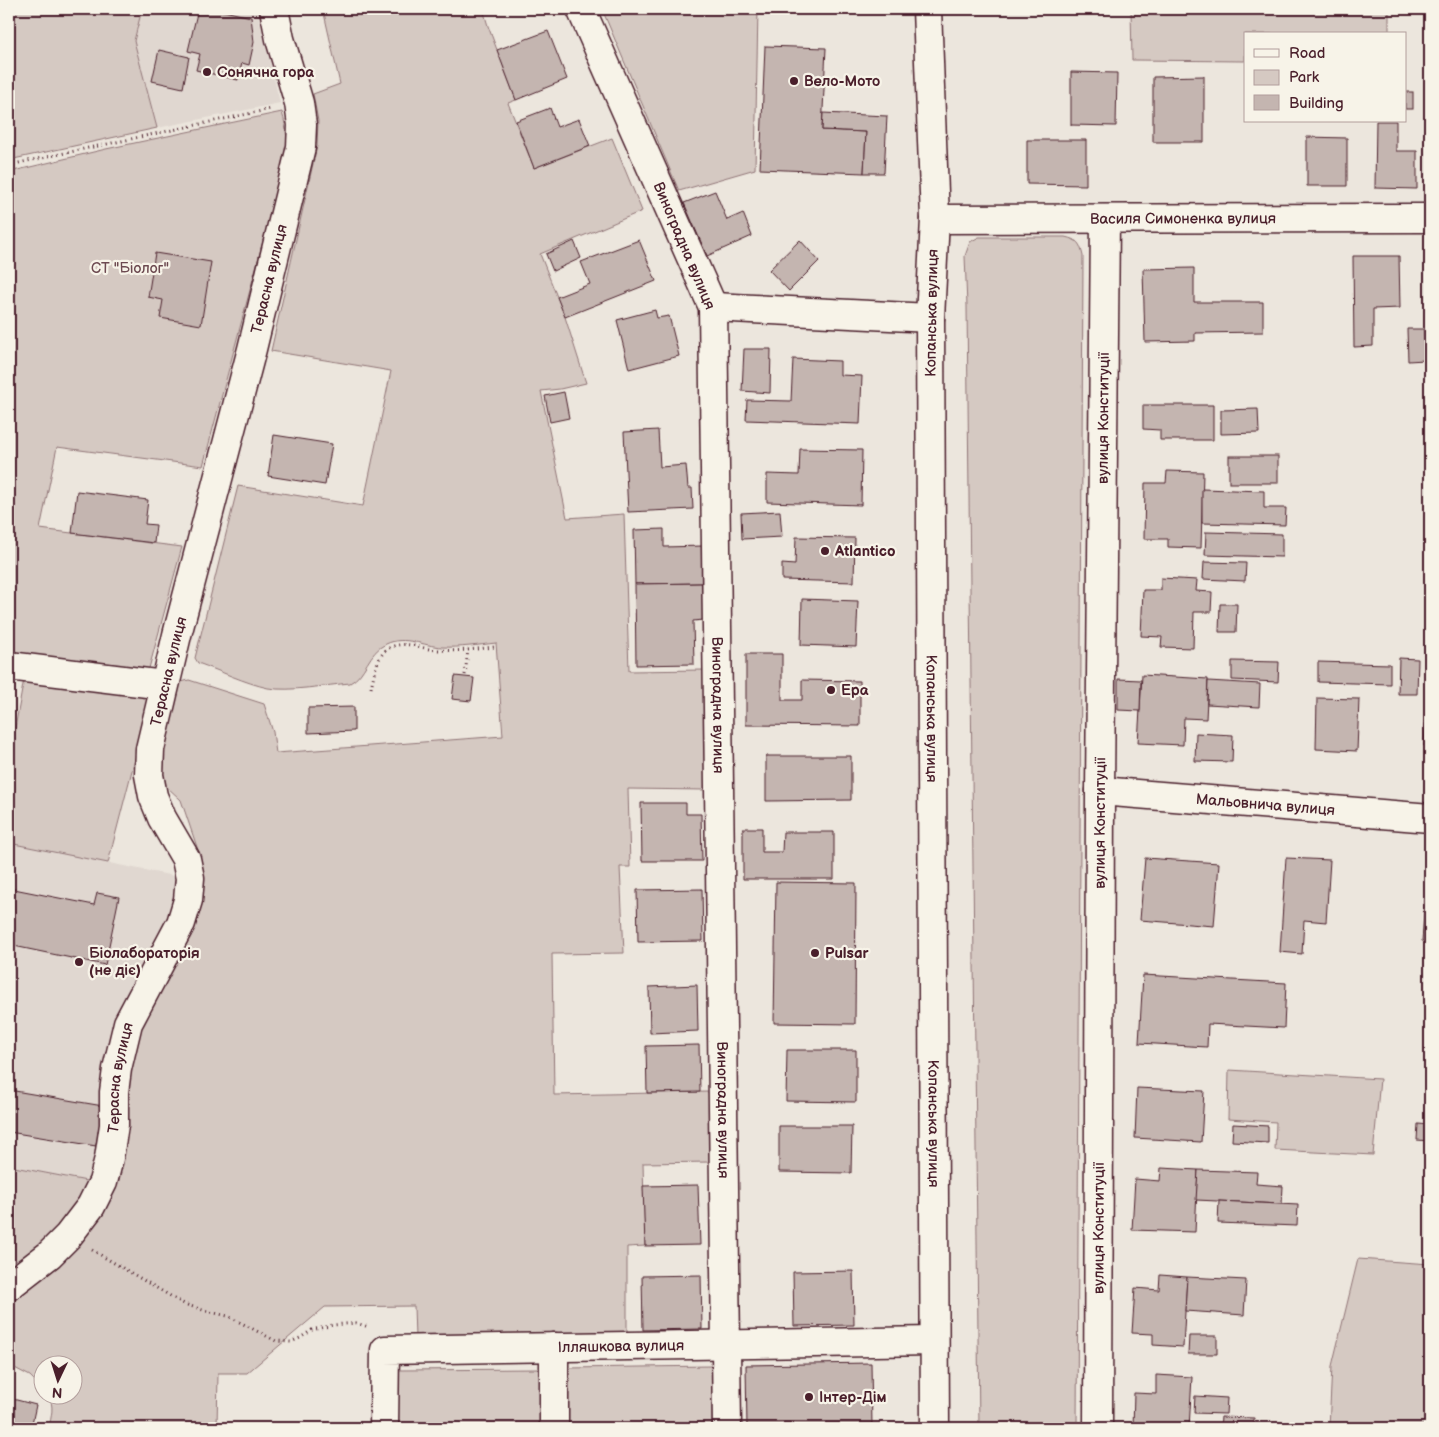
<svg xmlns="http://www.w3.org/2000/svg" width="1439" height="1437" font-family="'Balsamiq Sans',sans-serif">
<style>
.built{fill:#e0d7d0}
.green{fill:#d5c9c2;stroke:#907476}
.building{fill:#c4b5b0;stroke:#4a1f2b}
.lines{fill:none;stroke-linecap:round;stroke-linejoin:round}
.minor-casing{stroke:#4a1f2b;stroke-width:31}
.highway-casing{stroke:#4a1f2b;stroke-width:31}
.path{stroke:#4a1f2b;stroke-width:3;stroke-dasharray:1 4;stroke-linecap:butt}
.minor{stroke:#f7f3e8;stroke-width:28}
.highway{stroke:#f7f3e8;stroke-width:28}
.poi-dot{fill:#4a1f2b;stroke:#f7f3e8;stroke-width:2}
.labels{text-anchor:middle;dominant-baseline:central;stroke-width:4.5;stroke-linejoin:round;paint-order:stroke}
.poi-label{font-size:15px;font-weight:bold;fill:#4a1f2b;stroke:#f7f3e8;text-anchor:start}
.street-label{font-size:15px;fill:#4a1f2b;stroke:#f7f3e8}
.park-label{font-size:15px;fill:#6d4a51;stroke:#f7f3e8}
</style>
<rect width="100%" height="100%" fill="#ece6dd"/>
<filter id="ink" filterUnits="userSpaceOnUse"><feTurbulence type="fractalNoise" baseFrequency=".02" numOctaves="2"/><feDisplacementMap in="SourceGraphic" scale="10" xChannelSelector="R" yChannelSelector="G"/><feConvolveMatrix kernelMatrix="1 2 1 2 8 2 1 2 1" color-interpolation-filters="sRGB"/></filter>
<g filter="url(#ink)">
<g class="built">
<path d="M142,9H259L260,21L280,103L157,128L134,41Z"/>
<path d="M9,843L184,878L92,1182L9,1166Z"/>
</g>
<g class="green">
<path d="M9,9H142L134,41L157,128L9,160Z"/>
<path d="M323,9H483L488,26L516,100L508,103L534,168L612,138L642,211L540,254L565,317L586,383L560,389L541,391L567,518L624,514L629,671L704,670L706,790L628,789L630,867H620L624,953L552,954L554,1095L709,1092L710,1162L643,1163L645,1246L627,1247V1334L415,1338L414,1306L325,1307L247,1373H218L217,1428H49C51,1416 55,1406 48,1395L72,1394V1364H42V1388L30,1376L9,1365V1300L47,1274L70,1253L126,1090L138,1029L202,876L199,853L181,800L166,786L161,779L159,771L178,686L181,682L189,680L264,704L273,732L276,753L503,736L496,643C478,645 460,648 442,647C423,646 405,635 386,644C368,652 366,675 350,683C327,685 290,692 268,688C245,683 220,671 198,663L195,658L238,486L363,506L391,371L271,351L317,146L318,121L313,94L340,84Z"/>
<path d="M602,9H758L755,169L679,191Z"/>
<path d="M1131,9H1389V34H1245V61L1132,60Z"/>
<path d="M282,112C287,130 288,141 285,159L203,466L57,447L40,529L182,547L148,672L16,656L9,624V172L106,149Z"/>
<path d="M979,237H1065C1078,240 1080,243 1083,256L1077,1428H979L967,306L965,256L970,242Z"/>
<path d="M24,679L151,697L108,863L9,843V761Z"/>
<path d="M1229,1070L1380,1079L1373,1155L1275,1150L1276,1122L1228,1119Z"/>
<path d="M9,1166L92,1182L63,1227L9,1276Z"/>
<path d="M1358,1259L1430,1264V1428H1329L1332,1366Z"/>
<path d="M712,1366V1428H568V1368Z"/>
<path d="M540,1369V1428H398L399,1370Z"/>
</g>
<g class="building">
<path d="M198,9H215L251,17L254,42L249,65L242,63L238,80L196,70L200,54L188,51Z"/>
<path d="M548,31L567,79L516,100L497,50Z"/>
<path d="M765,46L826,48L822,130L866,132L864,173L760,169Z"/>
<path d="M159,50L189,57L183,88L152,81Z"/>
<path d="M1071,72L1117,73L1116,126L1071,125Z"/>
<path d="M1204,76V142H1153V77Z"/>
<rect x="1405" y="92" width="8" height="17"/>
<path d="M550,108L557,127L579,119L590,146L534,168L516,121Z"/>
<path d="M823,113L887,116L884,173H864L866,132L822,130Z"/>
<path d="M1376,121H1396V151H1417V189L1375,188Z"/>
<path d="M1307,137L1347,138V186H1307Z"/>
<path d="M1027,140H1086V185L1027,184Z"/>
<path d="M715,191L727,220L743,213L752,236L707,256L684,203Z"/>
<path d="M639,240L656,281L565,317L557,297L590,284L581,262Z"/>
<path d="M800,240L819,261L789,291L769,270Z"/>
<path d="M574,241L581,258L553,271L546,254Z"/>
<path d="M155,253L211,262L201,325L160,318L163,300L148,297Z"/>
<path d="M1353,256H1399L1400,308L1373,309V346L1354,347Z"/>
<path d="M1194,268V302H1263V332L1195,333V341L1145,342L1143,269Z"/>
<path d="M655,310L657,318L669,316L679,356L629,369L617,320Z"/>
<path d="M1407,329H1424L1425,360L1408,361Z"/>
<path d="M744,349H771L770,393L742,391Z"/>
<path d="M793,359L840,361V375L862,376L860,424L746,420L747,400L791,401Z"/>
<path d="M564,392L569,418L550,422L545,396Z"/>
<path d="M1143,405H1213V440H1160V430L1143,429Z"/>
<path d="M1258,409L1259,433L1221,434V410Z"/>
<path d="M658,430L660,467L686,465L688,488H692L693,509L628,512L624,432Z"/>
<path d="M274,435L332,444L325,485L268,476Z"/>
<path d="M800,449L862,450L861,505L767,502V474L799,475Z"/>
<rect x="1229" y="456" width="49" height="27"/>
<path d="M1167,471L1203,472L1201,548L1168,547V539H1144L1145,483H1166Z"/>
<path d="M1202,489L1264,491V508H1286L1285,525L1202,523Z"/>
<path d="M77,491L148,500L145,524L156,525L154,543L72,533Z"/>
<path d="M780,511L782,537L742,539L741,513Z"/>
<path d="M664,529V547L703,546V583L635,584L634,530Z"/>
<path d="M1206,532L1282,534V557L1205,555Z"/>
<path d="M796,537L855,538L854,582L782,580V564L795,565Z"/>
<path d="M1204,562L1246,563L1245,581L1203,579Z"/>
<path d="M1161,578L1197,580L1196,591L1212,592L1211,612H1194L1193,648L1161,647L1162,637L1141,636L1143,590H1161Z"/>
<path d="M703,583L704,620L693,621L694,664L636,665L635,584Z"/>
<path d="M802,599L858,601L856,647L801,645Z"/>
<path d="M1220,604H1237L1236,632H1219Z"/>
<path d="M746,654H782V700H802V680L860,681V726L746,725Z"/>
<path d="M1399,658L1418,659L1417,694H1398Z"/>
<path d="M1232,661L1279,662L1278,682L1232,680Z"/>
<path d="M1318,662L1390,664V684L1318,682Z"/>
<path d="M1142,675L1208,679L1206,719L1184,718L1183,745L1138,743Z"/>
<path d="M455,676L474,678L471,701L452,699Z"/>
<path d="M1118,679L1141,680L1140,711L1118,710Z"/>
<path d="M1208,681L1260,684L1259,707L1207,704Z"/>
<path d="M1317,698L1359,699L1357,751L1316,749Z"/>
<path d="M354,707V731L308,733V708Z"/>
<path d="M1426,709H1430V746H1424Z"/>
<path d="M1196,733L1233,735L1232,762L1195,761Z"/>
<path d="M766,756H851V800L766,801Z"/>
<path d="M641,803H686V814H701L702,861H642Z"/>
<path d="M743,828H762V852H782L783,832H834V879H743Z"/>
<path d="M1145,858L1219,863L1214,926L1140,920Z"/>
<path d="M1286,858L1330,860L1326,922L1304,920L1302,954L1280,952Z"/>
<path d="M1427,874L1430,875V941H1422Z"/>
<path d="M776,882L856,883L855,1024L774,1023Z"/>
<path d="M9,888L94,905L97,893L119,897L105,965L9,945Z"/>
<path d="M702,889L703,941L638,942L637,890Z"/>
<path d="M1143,975L1286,983L1284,1028L1208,1024L1207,1047L1139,1043Z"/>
<path d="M697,985L698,1031L650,1033L649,987Z"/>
<path d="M699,1045L700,1092L647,1093L646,1046Z"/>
<path d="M787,1050H856V1102L786,1101Z"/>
<path d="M1137,1088L1204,1091L1201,1142L1135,1138Z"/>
<path d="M9,1090L103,1106L96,1146L9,1132Z"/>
<path d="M1233,1124L1268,1126V1143L1232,1141Z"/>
<path d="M1418,1124L1430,1125V1141L1417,1140Z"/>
<path d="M779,1126H852L851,1173L779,1172Z"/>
<path d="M1161,1168L1198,1170L1195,1232L1132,1230L1135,1179L1160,1181Z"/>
<path d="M1198,1170L1257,1172L1256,1184L1283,1186L1282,1204L1196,1200Z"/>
<path d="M698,1185L700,1245L645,1246L643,1186Z"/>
<path d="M1219,1201L1298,1205L1297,1226L1218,1223Z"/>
<path d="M853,1271L854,1325L794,1326L793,1272Z"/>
<path d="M701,1275L702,1329L643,1330L642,1276Z"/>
<path d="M1160,1275L1187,1277L1183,1347L1153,1345V1334L1132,1333L1135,1288L1159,1290Z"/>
<path d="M1187,1277L1246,1280L1244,1315L1185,1311Z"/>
<path d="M1189,1336H1217V1354H1188Z"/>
<path d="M871,1363L872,1428H747L746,1365Z"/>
<path d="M1156,1375L1192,1377L1189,1428H1133L1134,1393L1156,1394Z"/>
<path d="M1195,1396L1227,1398L1226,1414L1194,1413Z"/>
<path d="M9,1398L36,1405L31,1428H9Z"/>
<path d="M1221,1417L1254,1418V1428H1220Z"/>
</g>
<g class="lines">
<defs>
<g id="minor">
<path id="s1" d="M581,9L713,307L727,1428"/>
<path id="s2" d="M935,219L1430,218"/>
<path d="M713,307L930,318"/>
<path d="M9,666L164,685"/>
<path id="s3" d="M1100,791L1430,818"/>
<path id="s4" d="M9,1286L49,1255L68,1236L91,1206L103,1182L109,1158L114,1125V1092L117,1069L128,1023L181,923L188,900L190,878L186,859L162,818L153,796L149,775L150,749L177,635L252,349L301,147L302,125L299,103L280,39L274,9"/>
<path d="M554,1347V1428"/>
<path id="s5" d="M384,1428L385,1350L933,1341"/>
<path id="s6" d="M1098,1428L1100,791L1105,219"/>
</g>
<g id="highway">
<path id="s7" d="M927,9L935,219L930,318L935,1428"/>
</g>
</defs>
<use href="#minor" class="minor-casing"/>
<use href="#highway" class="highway-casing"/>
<g class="path">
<path d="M9,165L271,109"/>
<path d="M465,675L468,650"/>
<path d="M371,688C377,659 381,639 417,646C424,648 432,650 440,650C458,652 476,649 494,647"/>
<path d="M9,715L10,695"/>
<path d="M92,1250L184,1304L206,1311L228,1316L276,1341L291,1342L300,1338L312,1330L333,1325L356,1323L369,1327"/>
</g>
<use href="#minor" class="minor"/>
<use href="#highway" class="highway"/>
</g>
</g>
<g class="poi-dot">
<circle cx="207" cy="72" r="5"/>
<circle cx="794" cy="81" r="5"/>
<circle cx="825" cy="551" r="5"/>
<circle cx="831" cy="690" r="5"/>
<circle cx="815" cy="953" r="5"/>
<circle cx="79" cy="962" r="5"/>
<circle cx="809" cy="1397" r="5"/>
</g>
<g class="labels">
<g class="poi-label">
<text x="217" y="72">Сонячна гора</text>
<text x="804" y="81">Вело-Мото</text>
<text x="835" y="551">Atlantico</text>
<text x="841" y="690">Ера</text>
<text x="89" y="953">Біолабораторія<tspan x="89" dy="17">(не діє)</tspan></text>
<text x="825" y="953">Pulsar</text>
<text x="819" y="1397">Інтер-Дім</text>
</g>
<g class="street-label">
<text stroke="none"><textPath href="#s2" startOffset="248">Василя Симоненка вулиця</textPath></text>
<text transform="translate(684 246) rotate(67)">Виноградна вулиця</text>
<text stroke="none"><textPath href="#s4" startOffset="1086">Терасна вулиця</textPath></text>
<text transform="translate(932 313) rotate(-89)">Копанська вулиця</text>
<text stroke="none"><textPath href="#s6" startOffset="1010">вулиця Конституції</textPath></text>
<text stroke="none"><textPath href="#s4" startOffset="681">Терасна вулиця</textPath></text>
<text stroke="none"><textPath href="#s1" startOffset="724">Виноградна вулиця</textPath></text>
<text stroke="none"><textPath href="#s7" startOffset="710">Копанська вулиця</textPath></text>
<text stroke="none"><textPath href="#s3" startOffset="166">Мальовнича вулиця</textPath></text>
<text stroke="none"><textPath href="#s6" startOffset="605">вулиця Конституції</textPath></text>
<text stroke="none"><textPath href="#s4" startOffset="248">Терасна вулиця</textPath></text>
<text stroke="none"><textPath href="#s1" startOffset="1129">Виноградна вулиця</textPath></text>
<text stroke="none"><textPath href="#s7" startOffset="1115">Копанська вулиця</textPath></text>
<text stroke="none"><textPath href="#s6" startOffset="200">вулиця Конституції</textPath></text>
<text stroke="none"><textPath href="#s5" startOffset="314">Ілляшкова вулиця</textPath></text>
</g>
<g class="park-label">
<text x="130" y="268">СТ "Біолог"</text>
</g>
</g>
<rect width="1439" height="1437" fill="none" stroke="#f7f3e8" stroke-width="30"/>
<rect x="15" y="15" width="1409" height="1407" fill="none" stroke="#4a1f2b" stroke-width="2" filter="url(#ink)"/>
<rect x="1244" y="32" width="162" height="90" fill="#f7f3e8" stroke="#b29e9c"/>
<rect x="1254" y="49" width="25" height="8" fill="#f7f3e8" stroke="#b29e9c"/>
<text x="1289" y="58" font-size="15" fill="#4a1f2b">Road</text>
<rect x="1254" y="70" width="25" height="15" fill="#d5c9c2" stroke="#b29e9c"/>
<text x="1289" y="82" font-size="15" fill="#4a1f2b">Park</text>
<rect x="1254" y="95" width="25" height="15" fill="#c4b5b0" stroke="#b29e9c"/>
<text x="1289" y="108" font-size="15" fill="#4a1f2b">Building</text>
<g transform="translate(58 1380) rotate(184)"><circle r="24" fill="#f7f3e8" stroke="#b29e9c"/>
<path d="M0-4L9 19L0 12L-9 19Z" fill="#4a1f2b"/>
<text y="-8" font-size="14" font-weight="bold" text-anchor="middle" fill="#4a1f2b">N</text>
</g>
</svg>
